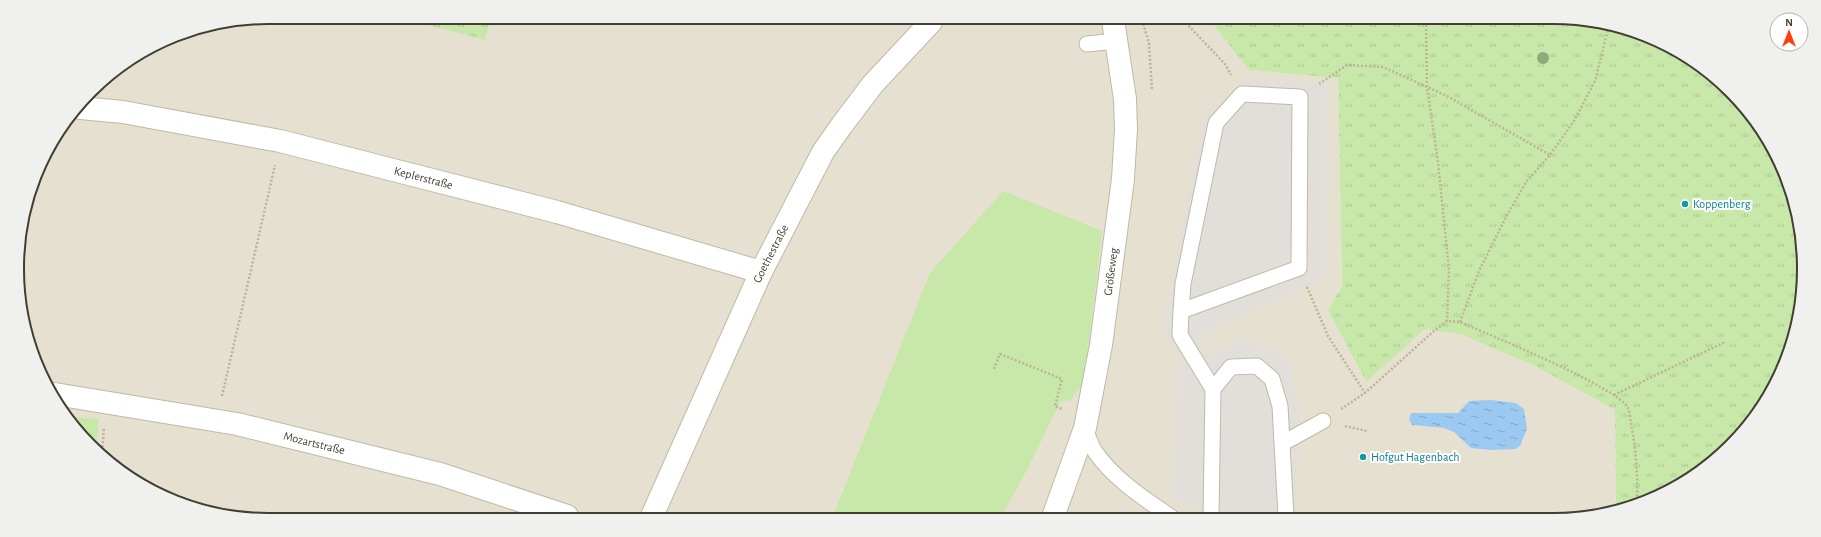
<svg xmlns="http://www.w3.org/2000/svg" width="1821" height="537" font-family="'Alegreya Sans',sans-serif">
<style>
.residential{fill:#e6e0d0;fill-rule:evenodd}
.grass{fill:url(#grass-tufts)}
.park{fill:#c7e8a9}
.parking{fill:#e2dfdb}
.water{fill:url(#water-ripples)}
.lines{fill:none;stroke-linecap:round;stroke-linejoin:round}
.lane-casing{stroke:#c0b9a7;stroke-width:17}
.street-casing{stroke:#c0b9a7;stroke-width:24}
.path{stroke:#bfb395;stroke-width:2.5;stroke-dasharray:2 2;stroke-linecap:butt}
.lane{stroke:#fff;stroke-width:15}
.street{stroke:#fff;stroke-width:22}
.tree{fill:#90ab7a}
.culture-dot{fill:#0f9aa8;stroke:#fff;stroke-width:1.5}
.labels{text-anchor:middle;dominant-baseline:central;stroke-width:4;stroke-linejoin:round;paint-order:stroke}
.street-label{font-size:12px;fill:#433e32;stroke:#fff}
.culture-label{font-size:12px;fill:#0d838f;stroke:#fff;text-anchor:start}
.rim{fill:none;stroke:#433e32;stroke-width:2}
</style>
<defs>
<pattern id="grass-tufts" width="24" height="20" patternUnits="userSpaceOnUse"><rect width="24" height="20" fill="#c7e8a9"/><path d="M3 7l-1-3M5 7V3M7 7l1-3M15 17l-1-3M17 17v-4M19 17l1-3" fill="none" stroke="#acc892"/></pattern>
<pattern id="water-ripples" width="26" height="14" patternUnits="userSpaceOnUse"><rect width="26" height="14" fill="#9bc9f1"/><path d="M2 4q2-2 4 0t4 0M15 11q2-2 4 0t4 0" fill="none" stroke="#80a5c4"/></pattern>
</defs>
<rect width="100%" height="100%" fill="#f2eee2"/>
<path class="residential" d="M268,17L1210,20L1250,70L1338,78L1342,286L1328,310L1365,381L1425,329L1460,334L1535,366L1615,410L1616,508L1585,518L220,515L143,486L69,422L26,334L18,252L43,157L103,80L172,36ZM1469,401L1525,438L1521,445L1516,449L1471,448L1454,432L1444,428L1412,425L1458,413Z"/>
<g class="grass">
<path d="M397,17L491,18L485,40Z"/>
<path d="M1210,20L1601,22L1692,59L1761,129L1799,219V317L1778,380L1730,447L1664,494L1616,508L1615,410L1535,366L1460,334L1425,329L1366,382L1328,310L1342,286L1338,78L1249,70Z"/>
</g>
<g class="park">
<path d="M1003,191L1102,231L1084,384L1070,400L1060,402L1028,468L1001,517L833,516L930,273Z"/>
<path d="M67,417L99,419L96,446L69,422Z"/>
</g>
<path class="parking" d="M1242,81H1327V278L1197,337L1207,356L1243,338L1288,356L1301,419L1296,485L1298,517H1216L1172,498L1179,360L1163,329L1203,118Z"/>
<path class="water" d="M1491,400L1516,403L1524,409L1527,428L1521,445L1516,449L1492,450L1471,448L1454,432L1444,428L1412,425L1409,419L1411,413H1458L1469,401Z"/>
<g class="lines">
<defs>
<g id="lane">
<path d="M1087,44L1116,41"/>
<path d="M1181,311L1183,284L1216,123L1242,94L1300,97L1299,268L1181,311L1180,335L1213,389"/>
<path d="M1085,428C1088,436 1091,447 1096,453C1115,480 1145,499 1171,517"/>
<path d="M1283,443L1323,421"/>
<path d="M1211,517L1213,389L1231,367L1257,366L1272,379L1280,406L1286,517"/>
</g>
<g id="street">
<path id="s1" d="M81,108L123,112L280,141L557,212L761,272"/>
<path id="s2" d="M55,394L237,424L440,474L567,516"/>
<path id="s3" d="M652,516L761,272L823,152L842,125L873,84L931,22L926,19"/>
<path id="s4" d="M1053,517L1085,428L1101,345L1123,179L1126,129L1125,99L1113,20"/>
</g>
</defs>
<use href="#lane" class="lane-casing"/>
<use href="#street" class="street-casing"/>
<g class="path">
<path d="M1142,20L1149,43L1152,91"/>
<path d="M1183,20L1225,64L1231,75"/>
<path d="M1426,21L1427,87L1438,162L1449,270L1447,321"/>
<path d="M1319,84L1347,65L1383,67L1447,96L1550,155"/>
<path d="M1307,287L1328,336L1365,393"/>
<path d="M1460,322L1479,271L1506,217L1526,182L1550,155L1574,121L1595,81L1609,25"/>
<path d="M994,369L1000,354L1062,379L1055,406L1062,409"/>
<path d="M1614,395L1725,342"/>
<path d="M222,396L275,165"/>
<path d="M1341,409L1365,393L1435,330L1447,321L1460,322C1487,334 1618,387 1628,408C1630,412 1630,419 1631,423C1636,449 1638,476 1637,502"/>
<path d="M1345,426L1367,431"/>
<path d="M102,451L104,427"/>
</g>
<use href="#lane" class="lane"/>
<use href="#street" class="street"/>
</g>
<circle class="tree" cx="1543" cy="58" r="6"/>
<g class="culture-dot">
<circle cx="1685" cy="204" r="4"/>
<circle cx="1363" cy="457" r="4"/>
</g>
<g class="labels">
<g class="street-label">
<text stroke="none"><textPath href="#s1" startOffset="350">Keplerstraße</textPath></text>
<text stroke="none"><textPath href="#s3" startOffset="288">Goethestraße</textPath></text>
<text stroke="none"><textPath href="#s4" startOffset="253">Größeweg</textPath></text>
<text stroke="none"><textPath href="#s2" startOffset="264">Mozartstraße</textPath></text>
</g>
<g class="culture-label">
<text x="1693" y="204">Koppenberg</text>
<text x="1371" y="457">Hofgut Hagenbach</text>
</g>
</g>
<path d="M0 0H1821V537H0ZM268 24H1553A244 244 0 0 1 1797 268V269A244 244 0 0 1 1553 513H268A244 244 0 0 1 24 269V268A244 244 0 0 1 268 24Z" fill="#f0f0ef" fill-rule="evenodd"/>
<path class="rim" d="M268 24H1553A244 244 0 0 1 1797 268V269A244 244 0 0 1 1553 513H268A244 244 0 0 1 24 269V268A244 244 0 0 1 268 24Z"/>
<g transform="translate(1789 32)"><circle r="19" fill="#ffffff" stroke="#b4b2ad"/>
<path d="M0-3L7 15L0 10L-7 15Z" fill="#ff3f0b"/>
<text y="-6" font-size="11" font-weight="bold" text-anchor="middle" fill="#433e32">N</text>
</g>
</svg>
